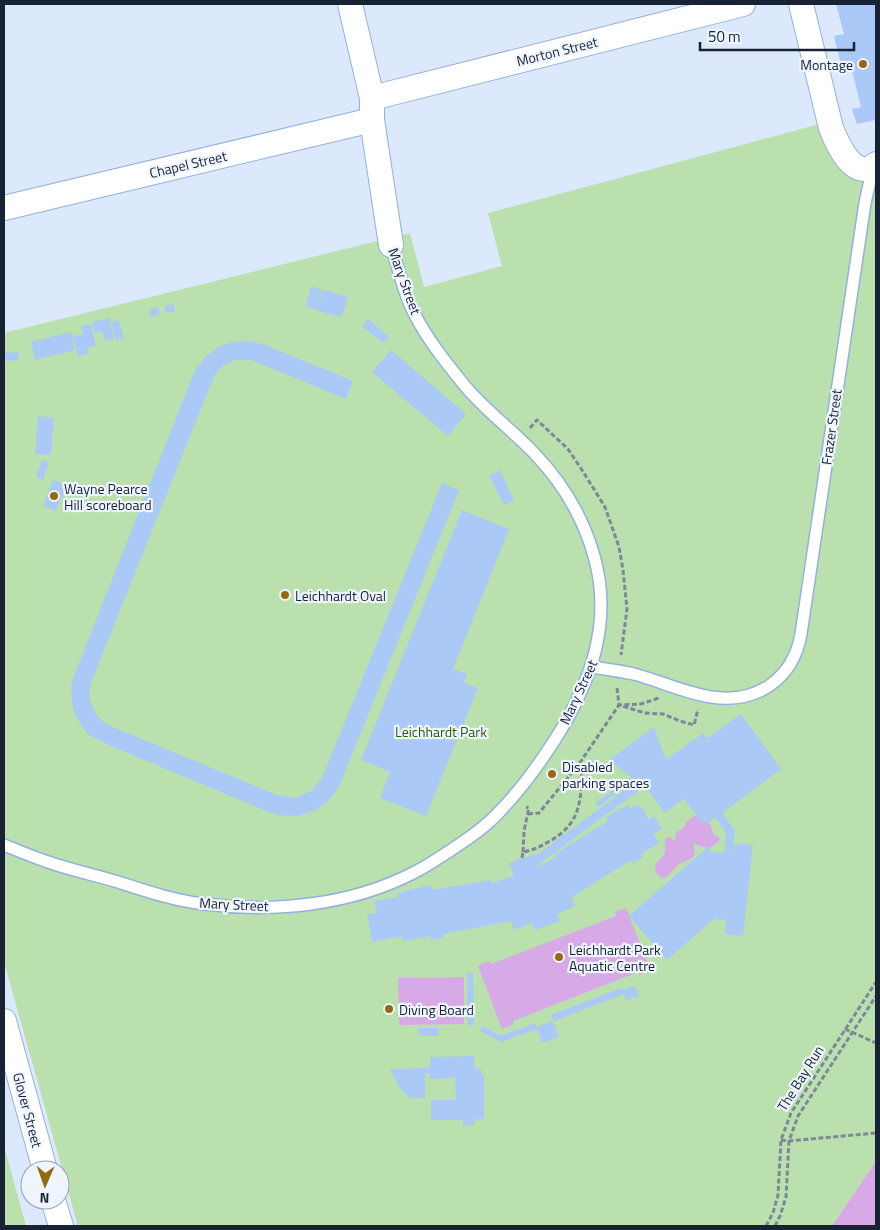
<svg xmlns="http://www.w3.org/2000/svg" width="880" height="1230" font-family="'Titillium Web',sans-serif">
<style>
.green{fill:#bae0ad}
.water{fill:#d8a9e7}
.building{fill:#aac9f7}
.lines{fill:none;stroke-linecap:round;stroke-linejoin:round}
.service-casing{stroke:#92b1de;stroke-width:14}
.minor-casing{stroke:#92b1de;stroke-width:26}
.path{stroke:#7c889a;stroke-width:3;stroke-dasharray:5 2.5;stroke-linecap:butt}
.service{stroke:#fff;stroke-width:11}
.minor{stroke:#fff;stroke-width:24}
.poi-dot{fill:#946914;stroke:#eff5ff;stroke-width:2}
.labels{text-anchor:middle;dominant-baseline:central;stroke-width:4.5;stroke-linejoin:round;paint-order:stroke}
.street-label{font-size:14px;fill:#172334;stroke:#eff5ff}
.poi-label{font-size:14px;fill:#172334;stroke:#eff5ff;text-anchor:start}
.park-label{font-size:14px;fill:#255e04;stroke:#eff5ff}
</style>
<rect width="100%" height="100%" fill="#dce9fc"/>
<g class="green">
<path d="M816,125L822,127L845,171L854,180L876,174V1161L832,1226H78L4,962V333L410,233L424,287L502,266L488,213Z"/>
<path d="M4,1146L26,1226H4Z"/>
</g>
<g class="water">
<path d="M694,816C705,817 712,823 713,834L719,837L720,840L710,848L700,846L696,844H693C699,862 687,858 677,866C672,871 663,886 656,872C652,861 664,860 665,851C666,847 664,843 665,839L669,837L675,841L676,832L684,828L686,822Z"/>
<path d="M626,908L651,971L640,975L638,972L513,1021L514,1024L502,1029L478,966L489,961L491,964L616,916L615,912Z"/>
<path d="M464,977V1024L399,1025L398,978Z"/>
<path d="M876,1161V1226H832Z"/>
</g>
<g class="building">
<path d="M836,4H876V120L857,124L852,109L861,107L850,62L841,65L834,36L844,34Z"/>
<path d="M311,286L322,290L317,310L306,306Z"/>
<path d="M323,290L348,297L342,317L317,311Z"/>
<path d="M174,304L175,311L166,313L164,306Z"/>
<path d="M158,307L159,315L151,317L149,310Z"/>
<path d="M109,318L114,339L105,341L102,331L95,333L92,322Z"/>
<path d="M368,319L389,337L383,343L362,326Z"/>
<path d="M119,320L124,339L116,340L111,322Z"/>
<path d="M91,324L96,346L87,348L88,354L78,356L73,336L83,334L81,326Z"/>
<path d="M71,332L75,350L35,360L31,342Z"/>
<path d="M237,341H246L263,344L353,381L346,399L251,360H234L223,366L215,374L91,683L89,695L92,706L97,716L106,724L277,795L294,798L311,791L322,778L442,483L459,490L339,787L328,801L314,811L296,816L279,815L271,813L104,743L89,735L83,728L74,713L72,704L71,687L73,678L195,370L206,356L220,346Z"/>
<path d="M391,350L466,414L448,436L372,372Z"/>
<path d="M18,352L19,360L4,361V353Z"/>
<path d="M38,416L54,418L51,455L35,454Z"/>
<path d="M42,460L49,462L43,480L36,477Z"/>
<path d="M500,470L514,500L504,505L489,476Z"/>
<path d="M53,480L66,485L56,511L43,506Z"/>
<path d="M462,510L509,529L453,669L467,674L464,683L478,688L426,816L380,798L390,772L361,760Z"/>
<path d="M741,714L781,769L722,813L735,831L732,854L735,843L753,845L743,936L725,934L726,920L714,919L667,960L629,916L708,847L711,852L724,853L726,832L715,817L707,824L704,821L702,823L684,799L665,813L645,786L538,865L539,866L557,857L555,854L608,821L606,817L628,805L631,808L638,804L640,808L642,807L649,820L654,816L662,829L653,834L659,843L641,854L643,857L633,864L631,860L572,897L575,906L557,914L560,921L535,930L532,923L514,930L511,921L443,934V938L431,940L430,936L403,941L402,936L372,942L367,914L377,913L374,901L398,897L397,893L431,885L432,890L491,880V883L514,876L509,863L534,854L535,856L626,789L624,788L598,807L595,803L631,777L609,760L654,727L666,760L703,733L708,738Z"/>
<path d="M467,973H473L474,1025H468Z"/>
<path d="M635,986L639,996L626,1000L624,994L554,1021L551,1015L621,988L623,990Z"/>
<path d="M553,1021L559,1037L542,1043L536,1027Z"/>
<path d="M535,1023L537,1029L501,1042L480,1031L482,1026L501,1036Z"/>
<path d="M419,1028H438L439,1036H419Z"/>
<path d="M474,1056L475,1069H481L482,1075H484V1119H475V1126H463V1120H431V1100H456L455,1078L430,1079V1073H425V1098H410L399,1087L390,1069L430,1068V1057Z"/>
</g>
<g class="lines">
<defs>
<g id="service">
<path d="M592,667C606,669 620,671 634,674C660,681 685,693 711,697C757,704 793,679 801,634L865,203L873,167"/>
<path d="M4,845C19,851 33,857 48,862C71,870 95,875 118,882C146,891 175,901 205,904C275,913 352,905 415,872C427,866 439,858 451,850C469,838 487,826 502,809C523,787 540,763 556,738C591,682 613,622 594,556C583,517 562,482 534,453C512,430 486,411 465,386C447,364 427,339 414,313C403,292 398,267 391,245"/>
</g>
<g id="minor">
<path d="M350,4L372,98V120L391,245"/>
<path d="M801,4L831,128C837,143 854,183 876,164"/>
<path d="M372,98L743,4"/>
<path d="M4,208L372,120"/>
<path d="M4,1021L45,1170"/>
<path d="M53,1200L61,1226"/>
</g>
</defs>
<use href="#service" class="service-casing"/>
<use href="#minor" class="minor-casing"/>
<g class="path">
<path d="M530,428L537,420L568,449L582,470L605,507L619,547L623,570L627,609L621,655"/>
<path d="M617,688L619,705L641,704L659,698"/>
<path d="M528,814L539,813L579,764L619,705L645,713L663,714L680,721L694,725L698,709"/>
<path d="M523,852L524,831L529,808L526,807"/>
<path d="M522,858L523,852C533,850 540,847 548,842C584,823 581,796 582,760"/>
<path d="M845,1029L876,1043"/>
<path d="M781,1140L789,1141L876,1133"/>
<path d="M766,1226L773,1213L778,1195L781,1140L791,1113L876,982"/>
<path d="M775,1226L780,1216L786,1197L789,1141L798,1116L876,996"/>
</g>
<use href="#service" class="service"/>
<use href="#minor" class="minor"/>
</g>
<g class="poi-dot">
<circle cx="863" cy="64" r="5"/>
<circle cx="54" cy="496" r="5"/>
<circle cx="285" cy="595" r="5"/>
<circle cx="552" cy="774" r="5"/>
<circle cx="559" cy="957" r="5"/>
<circle cx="389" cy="1009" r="5"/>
</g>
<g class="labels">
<g class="street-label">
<text transform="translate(557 51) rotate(-14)">Morton Street</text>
<text transform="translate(188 164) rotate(-13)">Chapel Street</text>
<text transform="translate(405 281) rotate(70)">Mary Street</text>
<text transform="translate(831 427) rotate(-82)">Frazer Street</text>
<text transform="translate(578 692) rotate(-65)">Mary Street</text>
<text transform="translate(234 904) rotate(3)">Mary Street</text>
<text transform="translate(800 1078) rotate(-58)">The Bay Run</text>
<text transform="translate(28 1110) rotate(75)">Glover Street</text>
</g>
<g class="poi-label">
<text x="853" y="64" text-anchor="end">Montage</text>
<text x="64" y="488">Wayne Pearce<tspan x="64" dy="16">Hill scoreboard</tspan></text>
<text x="295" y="595">Leichhardt Oval</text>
<text x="562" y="766">Disabled<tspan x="562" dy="16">parking spaces</tspan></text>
<text x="569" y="949">Leichhardt Park<tspan x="569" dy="16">Aquatic Centre</tspan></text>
<text x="399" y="1009">Diving Board</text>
</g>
<g class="park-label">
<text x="441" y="731">Leichhardt Park</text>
</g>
</g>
<rect width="880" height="1230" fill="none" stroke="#172334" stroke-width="10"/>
<g transform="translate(45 1185) rotate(182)"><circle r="24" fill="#eff5ff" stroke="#99a1ae"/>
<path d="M0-4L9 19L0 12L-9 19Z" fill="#946914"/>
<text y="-8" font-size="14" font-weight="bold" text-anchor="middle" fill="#172334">N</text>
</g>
<path d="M700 42v8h154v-8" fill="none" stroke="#172334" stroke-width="2.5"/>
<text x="708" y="42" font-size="15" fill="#172334" stroke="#eff5ff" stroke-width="4" paint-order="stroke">50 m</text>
</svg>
